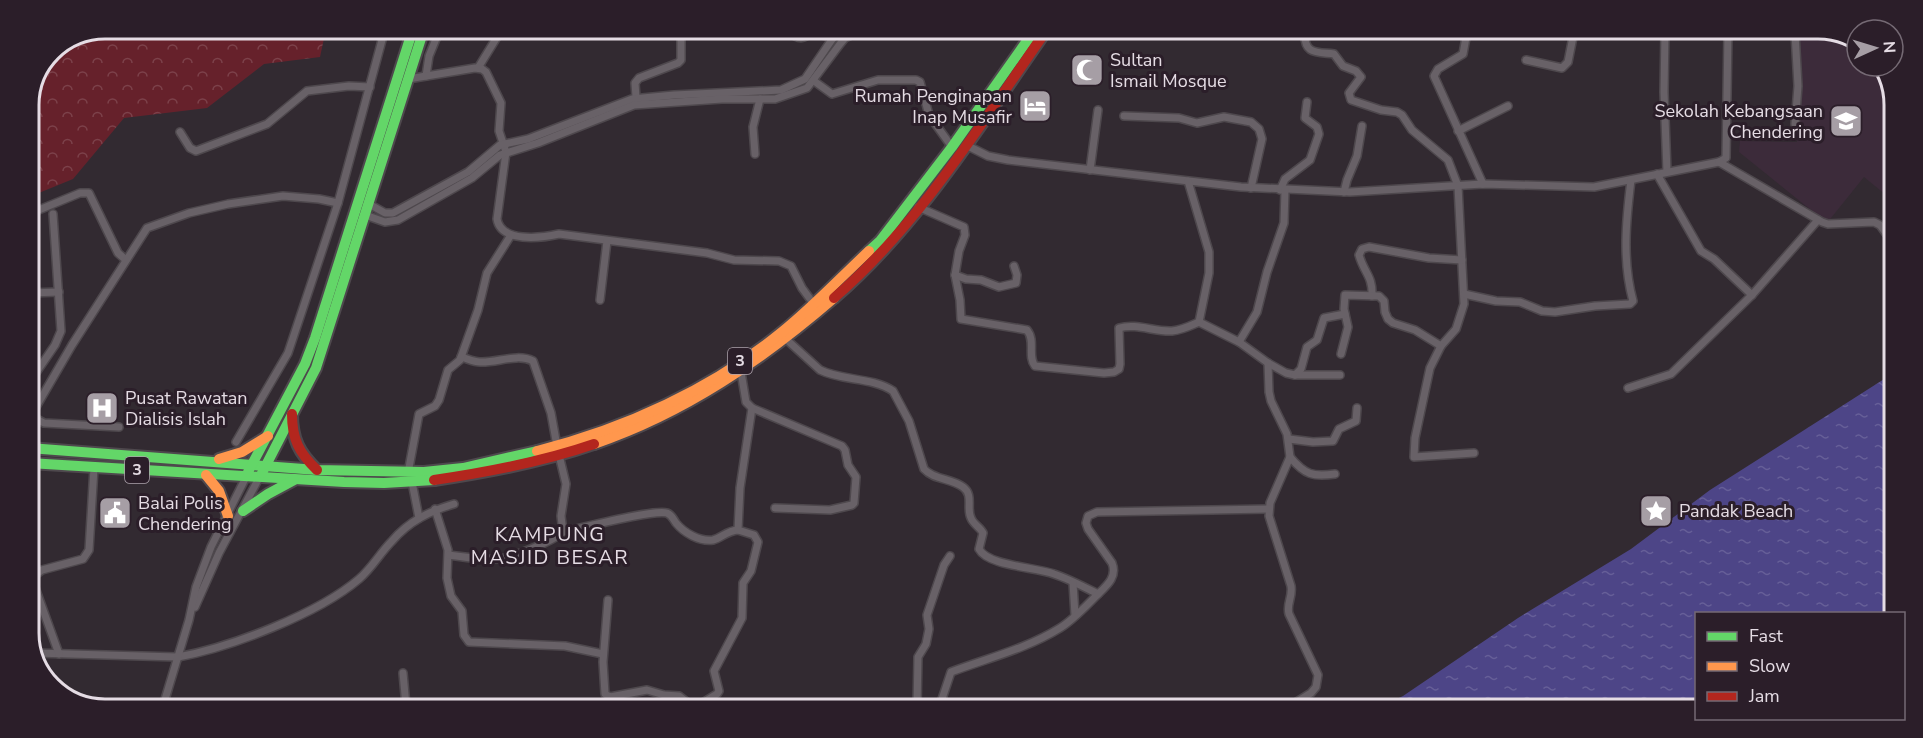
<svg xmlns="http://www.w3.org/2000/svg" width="1923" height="738" font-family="'Nunito Sans',sans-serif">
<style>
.built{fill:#3c2b3a}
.forest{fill:url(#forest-crowns)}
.water{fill:url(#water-ripples)}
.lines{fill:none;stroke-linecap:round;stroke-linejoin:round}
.street-casing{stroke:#4e484d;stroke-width:10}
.fast-casing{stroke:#4e484d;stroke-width:14}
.slow-casing{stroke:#4e484d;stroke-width:14}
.jam-casing{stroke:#4e484d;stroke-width:14}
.street{stroke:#686167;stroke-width:7}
.fast{stroke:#63d668;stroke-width:10}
.slow{stroke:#ff974d;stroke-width:10}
.jam{stroke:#b3261e;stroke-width:10}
.labels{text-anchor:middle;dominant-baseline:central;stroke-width:6;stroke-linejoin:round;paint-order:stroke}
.shield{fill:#2b1e29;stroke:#ada3ac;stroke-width:1.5}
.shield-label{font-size:16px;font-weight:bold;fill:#e5dce4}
.poi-label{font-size:18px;fill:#e5dce4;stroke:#2b1e29;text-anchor:start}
.neighbourhood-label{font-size:20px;letter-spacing:1.5px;fill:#e5dce4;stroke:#2b1e29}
.rim{fill:none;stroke:#e5dce4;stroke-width:3}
</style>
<defs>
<pattern id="forest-crowns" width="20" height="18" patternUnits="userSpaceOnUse" patternTransform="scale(1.5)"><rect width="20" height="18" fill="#66212b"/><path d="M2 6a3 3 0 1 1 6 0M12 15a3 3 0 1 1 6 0" fill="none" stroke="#7c414a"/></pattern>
<pattern id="water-ripples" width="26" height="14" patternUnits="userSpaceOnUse" patternTransform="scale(1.5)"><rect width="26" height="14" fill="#4d4587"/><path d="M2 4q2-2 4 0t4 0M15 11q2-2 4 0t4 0" fill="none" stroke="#665f98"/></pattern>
</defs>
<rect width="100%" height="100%" fill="#322a31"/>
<path class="built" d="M1798,33H1843L1857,43V66H1881L1894,100V175L1886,195L1864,177L1827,223L1739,152L1740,141L1797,142L1800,84Z"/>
<path class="forest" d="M105,29H326L320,57L264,64L207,108L124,118L73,179L29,197V100L51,51Z"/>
<path class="water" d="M1892,374L1891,613L1696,614V709L1378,708L1403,696L1518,618L1631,549L1710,490Z"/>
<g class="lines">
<defs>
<g id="street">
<path d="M793,30L795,36C805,41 806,33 815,33L833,38"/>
<path d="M1305,31C1303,55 1317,52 1334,54L1343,66L1356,71L1361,77L1349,93L1351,100L1381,110L1397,112L1402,115L1412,130L1448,160L1458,186L1464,304L1456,329L1441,346L1430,368L1415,438L1414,457L1474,453"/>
<path d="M1467,32L1463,54L1438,69L1434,76L1483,184"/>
<path d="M1665,32L1664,92L1667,172"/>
<path d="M1795,33L1798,86L1795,124"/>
<path d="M1526,60L1562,68L1568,62L1574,32"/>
<path d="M478,68L502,29"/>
<path d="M426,76L429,56L440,29"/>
<path d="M408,79L475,68L482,69L486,72L501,103L499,131L506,152L497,219C501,243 541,238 559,234L707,253L734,260L779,261L791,266L802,288L813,303"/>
<path d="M814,81L832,94L878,80H916L920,82L929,115L952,147"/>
<path d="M636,97L635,83L639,78L678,63L681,60V30"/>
<path d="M1124,116L1179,118L1197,123L1224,117L1251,122L1259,129L1262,139L1251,188"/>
<path d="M1458,131L1508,106"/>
<path d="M180,132L190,148L196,151L267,124L307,91L349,86L370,87"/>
<path d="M966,145L988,156L1008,160L1241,187L1350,192L1483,184L1594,187L1719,162L1726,158L1728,32"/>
<path d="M755,154L753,127L760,99"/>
<path d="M1719,162L1822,222L1828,224L1874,222L1880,225L1893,243"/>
<path d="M1090,170L1098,110"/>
<path d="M1657,174L1701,251L1714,259L1752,295"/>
<path d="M1188,181L1209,252V273L1199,322L1239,342L1268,363L1286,373L1295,375H1340"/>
<path d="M1280,190L1285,179L1310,160L1319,134L1317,127L1305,118L1307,102"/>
<path d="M1344,192L1347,180L1357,156L1362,126"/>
<path d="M369,204L385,213H393L468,172L500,145L528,139L632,99L674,95L781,90L805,79L833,38L843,30"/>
<path d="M918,207L964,227L965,235L959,251L955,275L960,300L961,319L1027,330C1036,341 1027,356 1035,366L1104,373L1114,372L1119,369L1120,364L1119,328C1137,323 1154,332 1172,331C1182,330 1190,326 1199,322"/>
<path d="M29,214L80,193H89L118,253L126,260"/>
<path d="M365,215L385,222L398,220L472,178L500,155L538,143L634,105L722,99H775L807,88L840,44L845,38L862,30"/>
<path d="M955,275L966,279L981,280L999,287L1016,283L1017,275L1014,266"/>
<path d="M29,293L59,292"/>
<path d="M1464,294L1496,301L1520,302L1542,311L1555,312L1595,306L1630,304L1633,301C1622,260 1626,221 1631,180"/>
<path d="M1372,296C1373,276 1364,273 1359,255L1362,249L1369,247L1429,258L1462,260"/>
<path d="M600,300L607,241"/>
<path d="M787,340L820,370C842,381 872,377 893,391L909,421L924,469C934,480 951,478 963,487C974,495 966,508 971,518C973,524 980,527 983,533L979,549C988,566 1035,567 1054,574C1069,579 1084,587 1098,594"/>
<path d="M1239,342L1257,312L1267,272L1284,223L1285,190"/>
<path d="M1341,354L1348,327L1344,309L1345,295L1379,296L1384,301L1385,312L1388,319L1393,323L1415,330L1441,346"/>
<path d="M461,357C468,359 474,362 480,362C497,363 517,353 533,361L551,413L557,446"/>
<path d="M1268,363L1269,392L1271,401L1287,434L1290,457L1270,503L1269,516L1291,586C1293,597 1286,604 1289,614L1318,675L1316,687L1311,693L1287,708"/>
<path d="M1295,375L1301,369L1307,347L1317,340L1324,318L1345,314"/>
<path d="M29,383L55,345L61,331L53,214"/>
<path d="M1628,388L1671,374L1752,295L1818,220"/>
<path d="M752,408L842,446L845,450L848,465L856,477L854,503L852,505L830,510L775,508"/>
<path d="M29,415L44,423L119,427"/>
<path d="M29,419L72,345L147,228L189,213L228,204L283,196L319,199L338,203"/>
<path d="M1289,439L1313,442L1333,441L1339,429L1356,421L1357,408"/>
<path d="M236,442L288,353L338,203L385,29"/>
<path d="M559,455L566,484L561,516L563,532"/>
<path d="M1290,457C1305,475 1313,477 1335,474"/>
<path d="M408,473L419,414L435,406L439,400L448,370L460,360L478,310L487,273L511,235"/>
<path d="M412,482L419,518"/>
<path d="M435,509L448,550L447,578L451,596L462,611L464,635L469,642L565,646L603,654"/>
<path d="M449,555C464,557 481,560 497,559C512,558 551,542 563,532C581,528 654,509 667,513C672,515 673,519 676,523C684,533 700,542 713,540C722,538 726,531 738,530"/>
<path d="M1073,583L1075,615"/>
<path d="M608,600L603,662L605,694L610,697L647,690L664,695L679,696L688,703L690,707"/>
<path d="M195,607L219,553L259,478"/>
<path d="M34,653L178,657C231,647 318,614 359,579C372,568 380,553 392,541C409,521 430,511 454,504"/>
<path d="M59,654L33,582L34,576L42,570L83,559L89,550L94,468"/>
<path d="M403,673L406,706"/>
<path d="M163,706L189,620L196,587L211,547L246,477"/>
<path d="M696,707L717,694L719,691L714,671L742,618L743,583L751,571L758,542L754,535L738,530L740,488L752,408L746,402L741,372"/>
<path d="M917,707L918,657L926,644L929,629L927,615L944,565L950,556"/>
<path d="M930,707L941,702L951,672C988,658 1026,649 1060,628C1073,620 1084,608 1095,597C1105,587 1118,578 1112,563L1088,529L1086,523L1088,516L1097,512L1269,509"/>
</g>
<g id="fast">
<path d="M869,251L880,241L952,147L1034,31"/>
<path d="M29,448L317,470L424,472L463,468L537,451"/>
<path d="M29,463L344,482L384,483L434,480"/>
<path d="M248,472L305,364L315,338L413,29"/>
<path d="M262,473L316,368L424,29"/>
<path d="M243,511L268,494L294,480"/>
</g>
<g id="slow">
<path d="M594,444C685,413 762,360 834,298"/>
<path d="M537,451C625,429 712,389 782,332C813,307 840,278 869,251"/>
<path d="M219,459L242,452L268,436"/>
<path d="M206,475L219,491L228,516"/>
</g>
<g id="jam">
<path d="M834,298C919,225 982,122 1046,31"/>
<path d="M292,414C292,439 299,453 317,470"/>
<path d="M434,480C489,472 542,462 594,444"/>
</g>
</defs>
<use href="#street" class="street-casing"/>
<use href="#fast" class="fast-casing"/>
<use href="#slow" class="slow-casing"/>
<use href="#jam" class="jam-casing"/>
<use href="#street" class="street"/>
<use href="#fast" class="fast"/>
<use href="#slow" class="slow"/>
<use href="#jam" class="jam"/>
</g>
<defs>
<symbol id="mosque-square" viewBox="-11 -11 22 22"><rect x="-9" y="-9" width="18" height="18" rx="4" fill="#a69ea5" stroke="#2b1e29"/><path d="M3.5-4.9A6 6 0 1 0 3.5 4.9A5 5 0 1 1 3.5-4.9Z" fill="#fff"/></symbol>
<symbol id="hotel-square" viewBox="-11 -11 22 22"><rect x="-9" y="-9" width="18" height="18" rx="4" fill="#a69ea5" stroke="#2b1e29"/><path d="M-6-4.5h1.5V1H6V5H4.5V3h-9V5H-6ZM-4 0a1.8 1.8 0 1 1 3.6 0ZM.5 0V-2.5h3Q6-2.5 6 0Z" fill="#fff"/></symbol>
<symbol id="school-square" viewBox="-11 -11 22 22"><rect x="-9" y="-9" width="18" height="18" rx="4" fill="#a69ea5" stroke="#2b1e29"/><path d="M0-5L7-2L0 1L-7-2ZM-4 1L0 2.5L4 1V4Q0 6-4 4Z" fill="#fff"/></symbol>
<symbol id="hospital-square" viewBox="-11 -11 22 22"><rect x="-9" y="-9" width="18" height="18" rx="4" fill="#a69ea5" stroke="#2b1e29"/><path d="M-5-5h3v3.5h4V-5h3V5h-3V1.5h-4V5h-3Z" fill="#fff"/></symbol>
<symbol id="sight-square" viewBox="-11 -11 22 22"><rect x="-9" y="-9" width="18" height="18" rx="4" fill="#a69ea5" stroke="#2b1e29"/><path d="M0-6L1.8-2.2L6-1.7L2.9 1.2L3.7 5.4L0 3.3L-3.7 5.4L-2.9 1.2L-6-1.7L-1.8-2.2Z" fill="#fff"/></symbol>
<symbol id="civic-square" viewBox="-11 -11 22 22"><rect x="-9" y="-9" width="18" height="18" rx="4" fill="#a69ea5" stroke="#2b1e29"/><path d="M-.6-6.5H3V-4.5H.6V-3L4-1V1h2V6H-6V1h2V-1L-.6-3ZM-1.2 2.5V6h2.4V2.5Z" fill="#fff"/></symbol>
</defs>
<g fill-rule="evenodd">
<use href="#mosque-square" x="1068" y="51" width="38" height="38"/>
<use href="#hotel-square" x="1016" y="87" width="38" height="38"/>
<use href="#school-square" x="1827" y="102" width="38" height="38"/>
<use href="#hospital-square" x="83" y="389" width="38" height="38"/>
<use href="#sight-square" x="1637" y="492" width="38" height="38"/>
<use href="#civic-square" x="96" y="494" width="38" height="38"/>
</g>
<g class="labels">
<g class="shield">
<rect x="728" y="348" width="24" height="26" rx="4.5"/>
<rect x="125" y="457" width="24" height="26" rx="4.5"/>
</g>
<g class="shield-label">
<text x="740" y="361">3</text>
<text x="137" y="470">3</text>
</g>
<g class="poi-label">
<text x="1110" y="60">Sultan<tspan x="1110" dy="21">Ismail Mosque</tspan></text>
<text x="1012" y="96" text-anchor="end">Rumah Penginapan<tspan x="1012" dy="21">Inap Musafir</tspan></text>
<text x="1823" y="111" text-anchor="end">Sekolah Kebangsaan<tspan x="1823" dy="21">Chendering</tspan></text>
<text x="125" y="398">Pusat Rawatan<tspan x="125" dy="21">Dialisis Islah</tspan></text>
<text x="138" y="503">Balai Polis<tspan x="138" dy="21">Chendering</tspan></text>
<text x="1679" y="511">Pandak Beach</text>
</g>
<g class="neighbourhood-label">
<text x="550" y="534">KAMPUNG<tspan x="550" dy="23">MASJID BESAR</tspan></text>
</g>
</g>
<path d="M0 0H1923V738H0ZM105 39H1818A66 66 0 0 1 1884 105V633A66 66 0 0 1 1818 699H105A66 66 0 0 1 39 633V105A66 66 0 0 1 105 39Z" fill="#2b1e29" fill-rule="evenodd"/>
<path class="rim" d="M105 39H1818A66 66 0 0 1 1884 105V633A66 66 0 0 1 1818 699H105A66 66 0 0 1 39 633V105A66 66 0 0 1 105 39Z"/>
<rect x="1695" y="612" width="210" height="108" fill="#2b1e29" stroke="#756a74" stroke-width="1.5"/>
<rect x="1707" y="632" width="30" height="9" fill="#63d668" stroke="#756a74" stroke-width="1.5"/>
<text x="1749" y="642" font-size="18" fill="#e5dce4">Fast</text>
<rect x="1707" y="662" width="30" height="9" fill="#ff974d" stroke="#756a74" stroke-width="1.5"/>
<text x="1749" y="672" font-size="18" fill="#e5dce4">Slow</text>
<rect x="1707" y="692" width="30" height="9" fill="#b3261e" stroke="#756a74" stroke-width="1.5"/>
<text x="1749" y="702" font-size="18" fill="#e5dce4">Jam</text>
<g transform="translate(1875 48) rotate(86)"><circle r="28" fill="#2b1e29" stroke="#756a74" stroke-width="1.5"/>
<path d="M0-4.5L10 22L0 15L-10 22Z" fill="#a69ea5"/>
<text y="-9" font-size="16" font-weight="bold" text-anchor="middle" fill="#e5dce4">N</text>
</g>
</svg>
